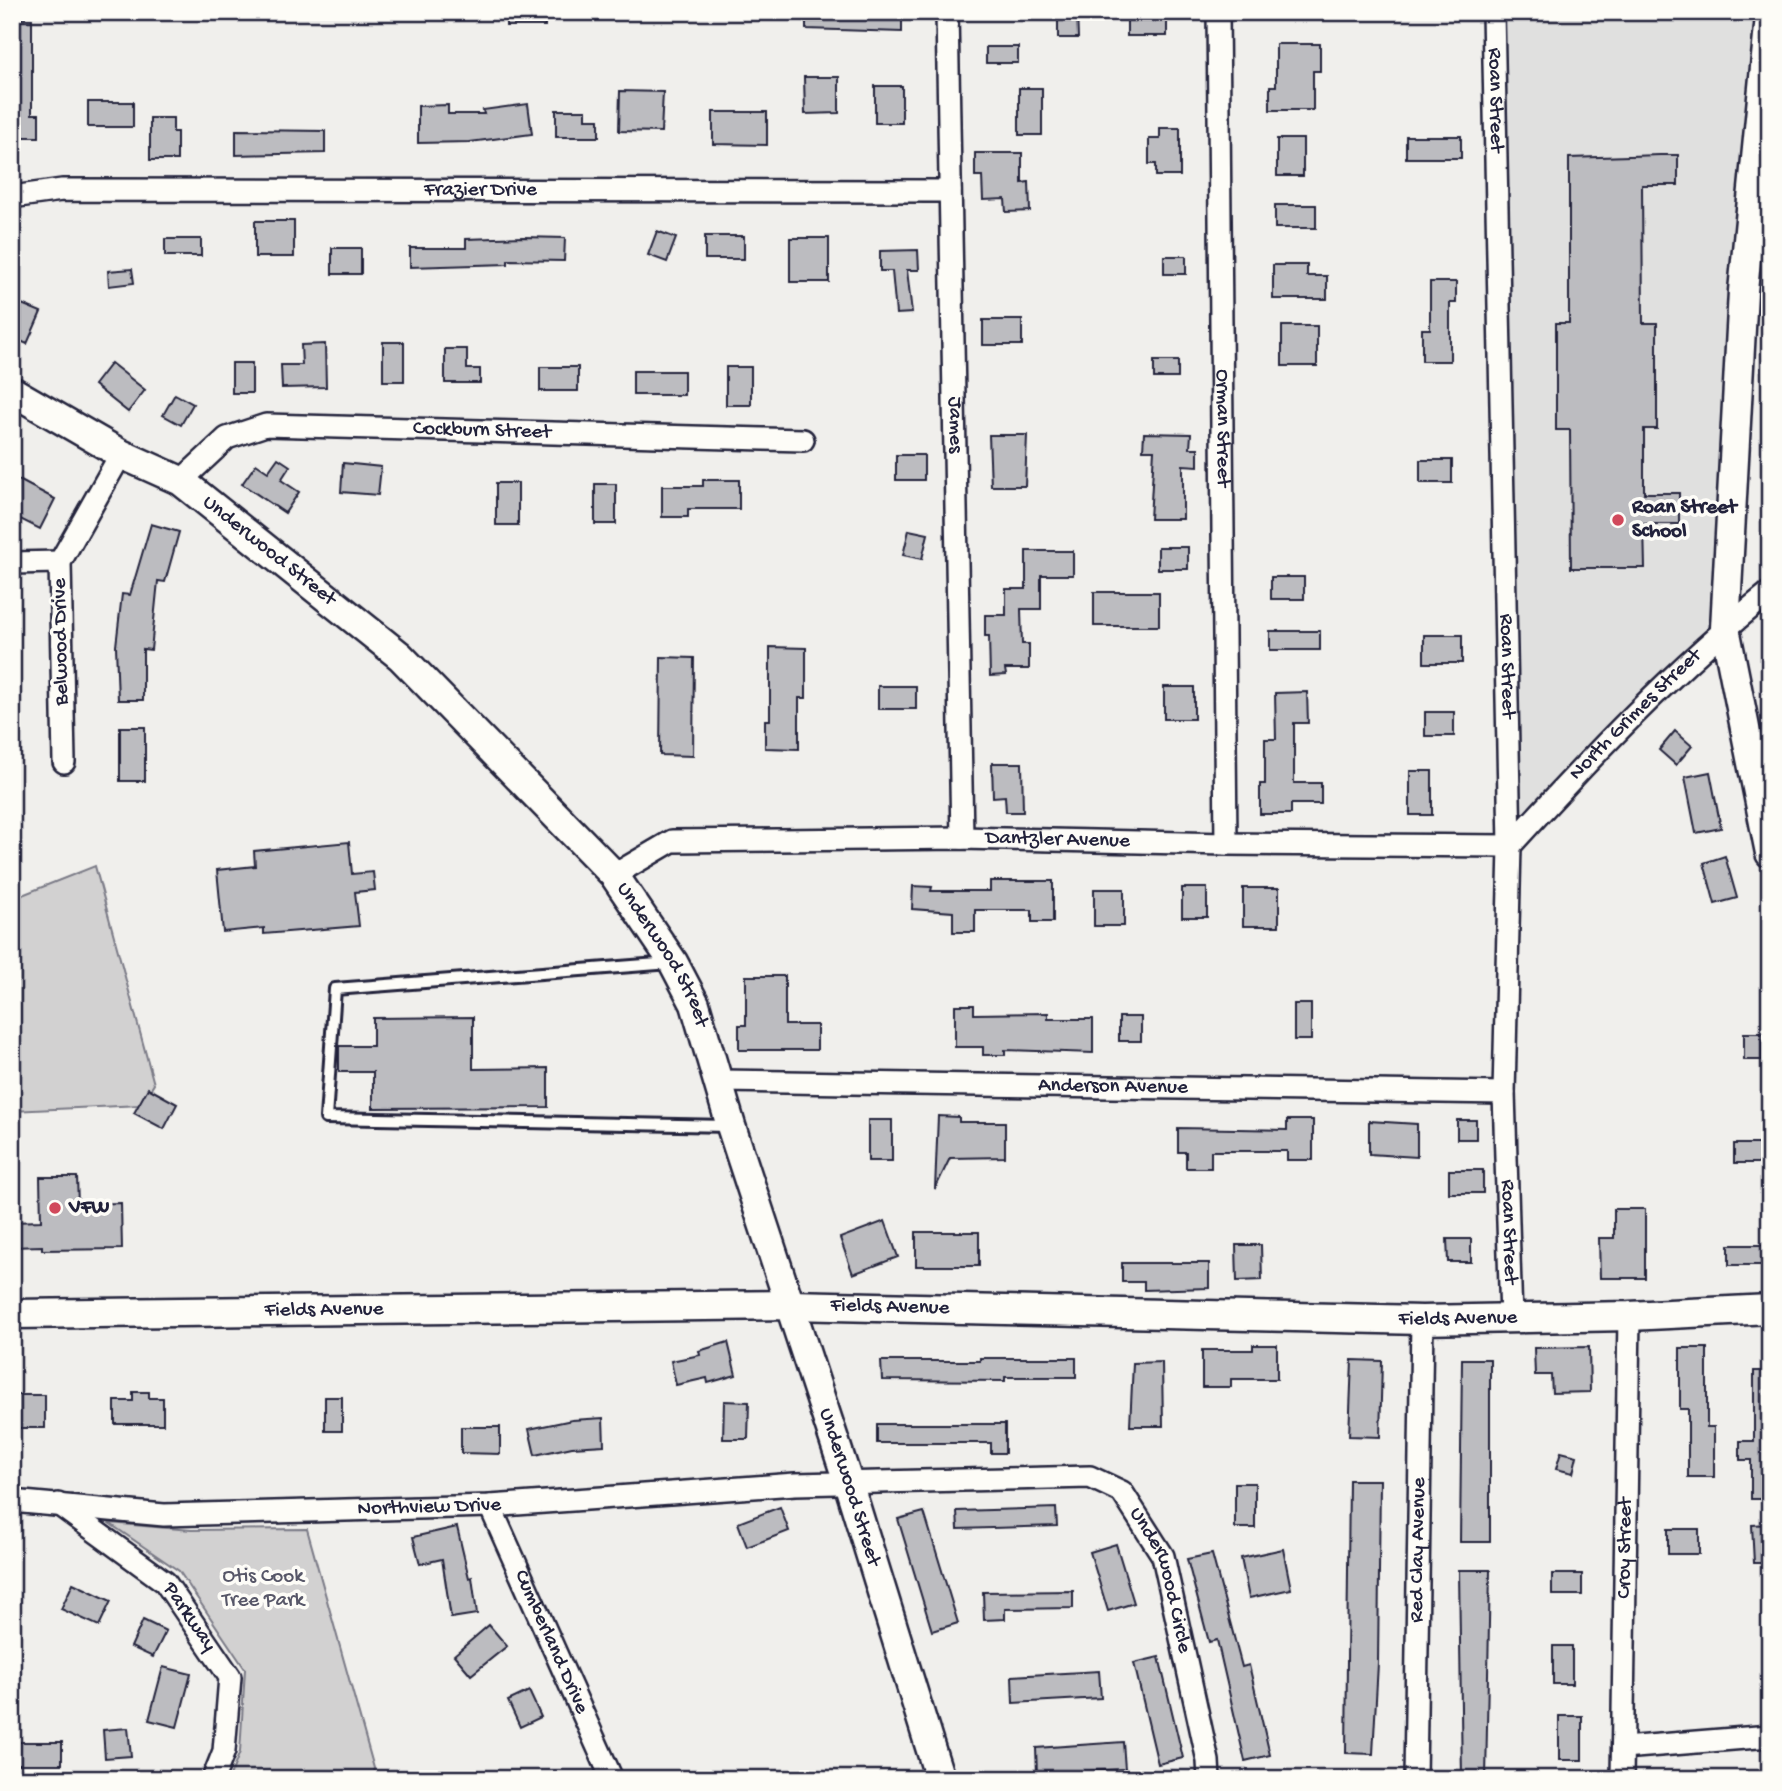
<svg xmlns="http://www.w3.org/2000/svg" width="1782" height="1791" font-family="'Gochi Hand',sans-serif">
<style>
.built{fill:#e0e0df}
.green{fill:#d2d1d1;stroke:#7a7a86;stroke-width:2}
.building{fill:#bcbcc0;stroke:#22223b;stroke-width:2}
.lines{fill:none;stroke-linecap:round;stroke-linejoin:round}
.lane-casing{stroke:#22223b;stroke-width:16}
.street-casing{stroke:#22223b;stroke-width:26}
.secondary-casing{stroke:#22223b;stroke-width:33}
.lane{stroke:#fdfcf7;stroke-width:10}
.street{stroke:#fdfcf7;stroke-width:21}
.secondary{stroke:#fdfcf7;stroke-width:28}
.poi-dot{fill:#d1495b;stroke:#fdfcf7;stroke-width:2.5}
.labels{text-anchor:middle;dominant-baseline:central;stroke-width:7;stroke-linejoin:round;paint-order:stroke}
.street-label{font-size:21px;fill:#22223b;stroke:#fdfcf7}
.poi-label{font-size:21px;font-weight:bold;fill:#22223b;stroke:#fdfcf7;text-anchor:start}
.park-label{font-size:21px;fill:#575768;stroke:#fdfcf7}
</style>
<rect width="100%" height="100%" fill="#f0efec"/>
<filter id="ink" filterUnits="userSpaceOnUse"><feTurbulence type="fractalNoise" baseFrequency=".0143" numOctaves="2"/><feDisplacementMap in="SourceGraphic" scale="14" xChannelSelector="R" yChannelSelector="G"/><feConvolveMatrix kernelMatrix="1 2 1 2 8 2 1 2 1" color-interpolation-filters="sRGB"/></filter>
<g filter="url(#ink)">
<path class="built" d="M1496,12H1770L1725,628L1510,846Z"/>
<g class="green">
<path d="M95,866L154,1084L141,1105L12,1111V899Z"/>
<path d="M109,1523L191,1530L307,1529L377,1779H229L240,1752L245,1669L179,1571Z"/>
</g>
<g class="building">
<rect x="506" y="12" width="39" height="14"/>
<path d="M806,12H902V32L806,29Z"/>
<path d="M1058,12H1077L1078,38H1058Z"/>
<rect x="1127" y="12" width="40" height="24"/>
<path d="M12,19H32V114H39V137H12Z"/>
<path d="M1276,44H1320V71H1313V110H1270V86H1276Z"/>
<rect x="986" y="47" width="32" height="16"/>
<path d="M804,77H839V113L805,114Z"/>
<rect x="875" y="86" width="27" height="37"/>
<rect x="1019" y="88" width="23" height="47"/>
<path d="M620,91L663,92L661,132L619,131Z"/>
<rect x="88" y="102" width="45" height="25"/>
<path d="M528,104L532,134L470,142L418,143V106L448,105V114H484L483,110Z"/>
<path d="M556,110H586V119H599V137H556Z"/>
<path d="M713,112H767V145L713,144Z"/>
<path d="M150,118H173V132H177V160H150Z"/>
<path d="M1160,128H1180V176H1156V164H1149V139H1160Z"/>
<path d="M236,130L325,131V153L236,155Z"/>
<rect x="1406" y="136" width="55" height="22"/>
<rect x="1277" y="139" width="26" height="37"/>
<path d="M975,153H1022V183L1029,182L1030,211L1006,212L1005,199L983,200L982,176H975Z"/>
<path d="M1660,155H1678V185H1642L1643,323H1657V429H1644V493H1679V524H1644L1645,568H1571L1570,430H1556V323H1569V158Z"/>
<rect x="1275" y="205" width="41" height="23"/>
<rect x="255" y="221" width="39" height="36"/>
<path d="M657,231L676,238L667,262L648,255Z"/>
<rect x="705" y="236" width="39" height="23"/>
<path d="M523,237L565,238L564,261L508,260V264L410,267V248H466V239Z"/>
<rect x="790" y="238" width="39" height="44"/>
<rect x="165" y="239" width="36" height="17"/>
<rect x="332" y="248" width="29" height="26"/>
<path d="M918,250L919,270H907L912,313L896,314L892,271H880V251Z"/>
<rect x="1164" y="256" width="22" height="18"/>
<path d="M1273,265H1307V276H1327V299H1273Z"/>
<path d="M132,269L134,283L109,286L108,271Z"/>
<path d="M1430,282H1456V303H1450V361H1422V329H1430Z"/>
<path d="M12,300L41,312L27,344L12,337Z"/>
<rect x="983" y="320" width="39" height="25"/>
<rect x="1282" y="326" width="35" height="40"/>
<rect x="383" y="342" width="21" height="39"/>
<path d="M325,344L326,387L282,388L281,365H302L301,345Z"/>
<path d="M445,349H467V369H480V383H445Z"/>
<rect x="1154" y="361" width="24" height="17"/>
<path d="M111,363L145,390L128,412L94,385Z"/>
<rect x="232" y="363" width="20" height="30"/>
<rect x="540" y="367" width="38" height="24"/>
<rect x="726" y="367" width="25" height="38"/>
<rect x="633" y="371" width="51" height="24"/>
<path d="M175,394L193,404L181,425L163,415Z"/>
<path d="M1144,433L1191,434L1190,448H1198V466L1183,465V519H1150L1154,450H1143Z"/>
<path d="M989,435H1027L1025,486H991Z"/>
<rect x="896" y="455" width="28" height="25"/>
<path d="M278,458L290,466L281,480L299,492L285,513L242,484L256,464L268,472Z"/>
<rect x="1420" y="460" width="32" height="23"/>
<path d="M343,463L381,467L378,495L341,492Z"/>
<path d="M17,479L55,499L40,529L12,515V490Z"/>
<path d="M703,480H739V509H688V517H662V486H703Z"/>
<rect x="496" y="483" width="22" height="42"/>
<rect x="595" y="484" width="21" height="40"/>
<path d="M151,524L179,532L165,582L158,581L151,650L143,649V700H118L116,646L122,594L130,595Z"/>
<path d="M909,530L928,534L922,559L903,555Z"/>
<rect x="1158" y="547" width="30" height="22"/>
<path d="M1026,551H1073V575H1041V609H1021L1022,644H1029V669H1005L1006,675L990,676L989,636H985V615H1006V589H1026Z"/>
<rect x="1271" y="577" width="33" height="22"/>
<rect x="1094" y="592" width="65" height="34"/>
<rect x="1270" y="631" width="50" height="19"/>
<rect x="1424" y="635" width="38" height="28"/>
<path d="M770,647L806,648V698H799V749L765,748V720H770Z"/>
<path d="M661,657L694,658L693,756L660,755Z"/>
<rect x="878" y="686" width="38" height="23"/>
<rect x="1164" y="687" width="30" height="32"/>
<path d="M1307,692L1308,723H1294V783H1321V804H1291V814H1260V784H1265V739H1276L1275,693Z"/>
<rect x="1425" y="712" width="29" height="24"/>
<rect x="120" y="727" width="25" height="54"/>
<path d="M1675,731L1692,746L1676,765L1659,750Z"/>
<path d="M992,763H1022L1023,812H1006L1005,796L993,797Z"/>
<rect x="1410" y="771" width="22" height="44"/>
<path d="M1710,772L1721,828L1696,833L1685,777Z"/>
<path d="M349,842L352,874L373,872L375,890L355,892L359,926L264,934V928L223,932L217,870L255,866L254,851Z"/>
<path d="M1725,856L1737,898L1715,904L1704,863Z"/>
<path d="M990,881H1053V922H1032V910H975V932H953V912L912,909L913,886L932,887L931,891H990Z"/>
<rect x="1182" y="888" width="25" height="29"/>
<rect x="1243" y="888" width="36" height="38"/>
<rect x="1094" y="889" width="30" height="37"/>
<path d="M746,976H785V1025H817V1050H739V1025H746Z"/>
<rect x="1294" y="1004" width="17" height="36"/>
<path d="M955,1005H974V1014L1048,1013V1019H1093V1053L1005,1050V1055H983V1047H955Z"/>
<path d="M473,1017V1069L548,1068V1107L373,1108V1072H339V1046H373V1018Z"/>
<rect x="1119" y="1017" width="22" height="24"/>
<rect x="1744" y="1033" width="18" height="27"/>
<path d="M148,1088L177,1104L164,1129L134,1113Z"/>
<path d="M938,1116L959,1117V1122H1005V1157L950,1158L935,1189Z"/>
<rect x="868" y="1120" width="24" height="41"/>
<path d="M1287,1120H1313V1160H1287V1151H1211V1168H1186V1152H1178V1128L1287,1130Z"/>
<rect x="1457" y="1120" width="19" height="19"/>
<path d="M1369,1121L1417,1124V1157L1369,1154Z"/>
<rect x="1734" y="1144" width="36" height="19"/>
<rect x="1449" y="1170" width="34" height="23"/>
<path d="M40,1177H77L78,1204L121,1203L122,1249L42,1250V1246L12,1247V1222L41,1221Z"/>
<path d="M1614,1209H1645V1278H1600L1599,1238H1614Z"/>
<path d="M885,1221L898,1257L853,1274L840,1238Z"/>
<rect x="916" y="1232" width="63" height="34"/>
<path d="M1447,1239H1471V1262H1448Z"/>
<path d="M1236,1245H1261L1262,1280L1237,1281Z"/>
<rect x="1729" y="1245" width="41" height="20"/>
<path d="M1122,1263H1209V1288L1144,1290V1282H1122Z"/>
<path d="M728,1342L736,1375L708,1383L707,1378L676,1385L671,1361L700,1355L699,1351Z"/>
<path d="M1253,1345H1277V1379H1231V1387H1202V1350H1253Z"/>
<path d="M1589,1347L1590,1392L1552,1393L1551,1375H1535L1534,1348Z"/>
<path d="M1680,1348H1707V1427H1714V1477H1688V1409H1680Z"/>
<path d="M980,1358H1076V1377H1005V1381L882,1380L881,1361H980Z"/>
<path d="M1462,1359H1490V1542H1460Z"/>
<path d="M1352,1360L1382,1361L1380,1437L1349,1436Z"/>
<path d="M1162,1362L1163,1426H1130L1133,1363Z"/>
<path d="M1754,1371H1770V1499H1751V1460H1740V1441H1754Z"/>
<path d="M133,1392H149V1398H163V1424H115V1401H133Z"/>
<rect x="14" y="1395" width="31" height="33"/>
<rect x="325" y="1397" width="17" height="34"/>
<path d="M724,1401L749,1402L748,1439H723Z"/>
<path d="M603,1418L604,1445L572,1447L535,1455L529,1429L572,1420Z"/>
<path d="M877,1424H1005V1453H991V1443H877Z"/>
<path d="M461,1427H500V1454L461,1453Z"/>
<path d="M1561,1452L1577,1456L1573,1473L1556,1469Z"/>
<path d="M1349,1480H1380L1378,1663L1373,1754L1346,1753Z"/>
<rect x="1235" y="1483" width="20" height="45"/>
<path d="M780,1507L789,1531L747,1547L738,1523Z"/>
<path d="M1056,1508L1057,1526L958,1529L957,1511Z"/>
<path d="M924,1512L958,1623L932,1631L898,1519Z"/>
<path d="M1770,1524V1563H1754L1752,1525Z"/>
<path d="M457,1527L469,1578L472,1577L477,1614L451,1618L442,1559L420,1564L413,1537Z"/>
<rect x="1668" y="1529" width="31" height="25"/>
<path d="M1116,1544L1134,1603L1108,1611L1090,1552Z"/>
<path d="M1283,1549L1291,1589L1249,1598L1241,1558Z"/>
<path d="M1212,1554L1242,1667L1249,1665L1270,1755L1245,1761L1217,1640L1209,1642L1187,1559Z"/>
<path d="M1459,1570H1490L1486,1779H1462Z"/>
<rect x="1552" y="1574" width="30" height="21"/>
<path d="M73,1583L111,1601L99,1626L61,1609Z"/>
<path d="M1073,1591V1608L1005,1609V1619L984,1620L983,1592Z"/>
<path d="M143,1620L166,1631L153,1657L131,1647Z"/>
<path d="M489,1625L507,1646L471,1675L454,1655Z"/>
<rect x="1553" y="1646" width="19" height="38"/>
<path d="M1159,1657L1183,1758L1158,1764L1134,1663Z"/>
<path d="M163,1667L191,1674L177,1727L149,1720Z"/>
<path d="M1099,1671L1101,1698L1013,1703L1012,1676Z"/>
<path d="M529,1691L541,1717L520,1727L508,1701Z"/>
<rect x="1559" y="1716" width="23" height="44"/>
<path d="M128,1728L131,1756L105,1758L103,1730Z"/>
<rect x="13" y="1742" width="49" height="22"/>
<path d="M1123,1742L1125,1769L1037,1774L1036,1748Z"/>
</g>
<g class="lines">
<defs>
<path id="lane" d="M671,963L335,989L326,1118L729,1126"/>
<g id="street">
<path id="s1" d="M947,12L962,838"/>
<path id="s2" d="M1218,12L1226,844"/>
<path id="s3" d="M1493,12L1510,846L1504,1093L1511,1319"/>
<path id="s4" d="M12,197L62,190L950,191"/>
<path id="s5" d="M181,481L227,438L266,425L803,440"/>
<path d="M12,563L60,562"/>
<path d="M64,762L60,562L121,454"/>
<path id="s6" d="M614,875L672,841L962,838L1226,844L1510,846C1592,756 1675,668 1770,592"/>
<path id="s7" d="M721,1081L1504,1093"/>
<path id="s8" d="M12,1501L164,1515L490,1506L795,1484L1090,1477L1122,1492L1163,1556L1208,1761L1209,1779"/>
<path id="s9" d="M58,1504L165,1582L230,1677L224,1751L213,1779"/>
<path id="s10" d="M490,1506L612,1779"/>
<path d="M1623,1748L1770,1736"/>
<path id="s11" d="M1415,1779L1422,1320"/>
<path id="s12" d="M1622,1779L1629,1316"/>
</g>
<g id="secondary">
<path d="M1770,16L1743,291L1725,628L1770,853"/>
<path id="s13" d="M12,391L121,454L181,481L400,656L614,875L673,962L695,1004L731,1126L848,1482L940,1779"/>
<path id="s14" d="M12,1314L790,1305L1422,1320L1629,1316L1770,1309"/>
</g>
</defs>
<use href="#lane" class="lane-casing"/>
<use href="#street" class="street-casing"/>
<use href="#secondary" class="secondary-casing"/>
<use href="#lane" class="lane"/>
<use href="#street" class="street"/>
<use href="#secondary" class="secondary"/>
</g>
</g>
<g class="poi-dot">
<circle cx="1618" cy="520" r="7"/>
<circle cx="55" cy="1208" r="7"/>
</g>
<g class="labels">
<g class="street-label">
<text stroke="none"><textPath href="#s3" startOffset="88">Roan Street</textPath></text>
<text stroke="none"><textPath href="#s4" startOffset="469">Frazier Drive</textPath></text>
<text stroke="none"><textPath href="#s1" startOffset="413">James</textPath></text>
<text stroke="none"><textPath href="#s2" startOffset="416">Orman Street</textPath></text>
<text stroke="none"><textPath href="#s5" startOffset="320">Cockburn Street</textPath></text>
<text stroke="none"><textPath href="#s13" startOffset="304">Underwood Street</textPath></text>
<text transform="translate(62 642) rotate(-91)">Belwood Drive</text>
<text stroke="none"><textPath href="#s3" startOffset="654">Roan Street</textPath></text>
<text stroke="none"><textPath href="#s6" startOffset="1087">North Grimes Street</textPath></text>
<text stroke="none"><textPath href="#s6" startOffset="453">Dantzler Avenue</textPath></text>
<text stroke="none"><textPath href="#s13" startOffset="872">Underwood Street</textPath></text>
<text stroke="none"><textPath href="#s7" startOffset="392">Anderson Avenue</textPath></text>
<text stroke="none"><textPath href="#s3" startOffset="1220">Roan Street</textPath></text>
<text stroke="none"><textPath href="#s14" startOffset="878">Fields Avenue</textPath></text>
<text stroke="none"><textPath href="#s14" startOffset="312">Fields Avenue</textPath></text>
<text stroke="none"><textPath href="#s14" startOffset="1446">Fields Avenue</textPath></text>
<text stroke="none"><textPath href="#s13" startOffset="1438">Underwood Street</textPath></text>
<text stroke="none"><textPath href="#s8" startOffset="418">Northview Drive</textPath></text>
<text stroke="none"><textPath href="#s12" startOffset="231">Croy Street</textPath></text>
<text stroke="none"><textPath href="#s11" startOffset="229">Red Clay Avenue</textPath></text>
<text stroke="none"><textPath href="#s8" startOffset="1213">Underwood Circle</textPath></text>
<text stroke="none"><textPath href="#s9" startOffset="175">Parkway</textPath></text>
<text stroke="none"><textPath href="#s10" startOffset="149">Cumberland Drive</textPath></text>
</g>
<g class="poi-label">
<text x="1632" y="508">Roan Street<tspan x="1632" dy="24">School</tspan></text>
<text x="69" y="1208">VFW</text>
</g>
<g class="park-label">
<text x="263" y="1577">Otis Cook<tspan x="263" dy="24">Tree Park</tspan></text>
</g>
</g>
<rect width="1782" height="1791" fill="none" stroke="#fdfcf7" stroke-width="42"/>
<rect x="21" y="21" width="1740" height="1749" fill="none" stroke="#22223b" stroke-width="2.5" filter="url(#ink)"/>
</svg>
